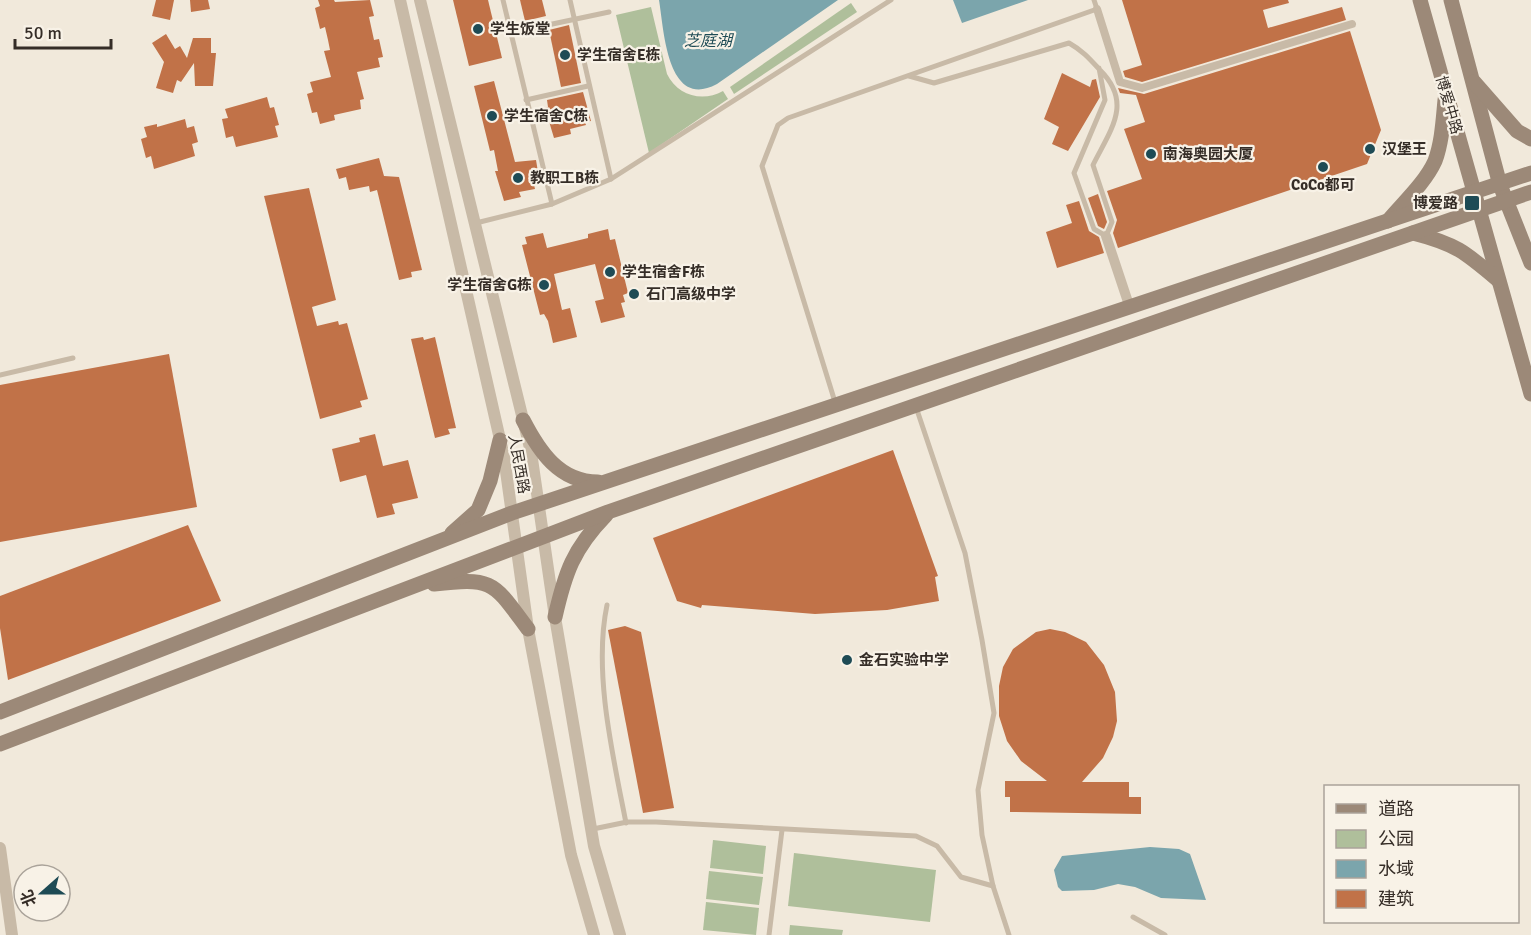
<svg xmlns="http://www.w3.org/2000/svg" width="1531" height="935" font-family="Signika,'Noto Sans SC',sans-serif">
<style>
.green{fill:#afbf9b}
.water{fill:#7ba5ac}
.building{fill:#c17248}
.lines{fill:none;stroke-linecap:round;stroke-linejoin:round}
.service{stroke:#c8baa7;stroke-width:5}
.pedestrian{stroke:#c8baa7;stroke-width:8}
.minor{stroke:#c8baa7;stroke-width:10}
.tertiary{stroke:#c8baa7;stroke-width:12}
.secondary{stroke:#9c8978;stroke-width:15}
.poi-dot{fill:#1e4b55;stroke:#f8f2e7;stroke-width:2}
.labels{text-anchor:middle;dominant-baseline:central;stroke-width:4.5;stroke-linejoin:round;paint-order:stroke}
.poi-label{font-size:15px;font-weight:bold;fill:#352d27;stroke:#f8f2e7;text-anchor:start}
.street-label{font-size:15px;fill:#352d27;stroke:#f8f2e7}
.water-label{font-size:16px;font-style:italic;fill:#1e4b55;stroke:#f8f2e7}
</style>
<rect width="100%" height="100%" fill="#f1e9db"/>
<g class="green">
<path d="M851,3L857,12L734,94L730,87Z"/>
<path d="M651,7L667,74C677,95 702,103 723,91L728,99L649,153L616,15Z"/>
<path d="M713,840L766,846L763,874L710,868Z"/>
<path d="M794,853L936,870L930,922L788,906Z"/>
<path d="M709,871L763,877L759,905L706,899Z"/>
<path d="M706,902L759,908L756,935L703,930Z"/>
<path d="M790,925L843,930L842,935H789Z"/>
</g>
<g class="water">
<path d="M659,0H838L717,84C667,111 664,30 659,0Z"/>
<path d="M953,0H1028L962,23Z"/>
<path d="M1150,847L1179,849L1190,854L1206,900L1161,898L1135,887L1118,884L1094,890L1062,891L1058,887L1054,870L1062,856Z"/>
</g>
<g class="building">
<path d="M156,0H174L170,20L152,16Z"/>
<path d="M190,0H208L210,9L191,12Z"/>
<path d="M318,0H334L335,2L370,0L374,16L369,17L374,40L379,39L383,57L378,58L380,67L357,72L364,99L360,100L361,109L334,115L335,120L320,124L317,112L312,113L307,94L313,92L310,82L331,77L324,51L330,50L328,40L325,27L320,29L315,8L320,6Z"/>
<path d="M453,0H488L502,58L469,66Z"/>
<path d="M520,0H542L546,16L525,21Z"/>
<path d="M1122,0H1288L1289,3L1263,10L1268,28L1342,7L1346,20L1142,82L1125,77L1123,71L1142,65Z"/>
<path d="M569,25L581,83L561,87L549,30Z"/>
<path d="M1350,31L1381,130L1367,164L1118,248L1113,233L1117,220L1107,191L1142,179L1124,129L1145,122L1136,95L1120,93L1118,88L1144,94Z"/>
<path d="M166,34L175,49L180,46L187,58L193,38H211V53H216L213,86H195L194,63L181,82L177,80L173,93L156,88L164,62L152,43Z"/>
<path d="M1062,73L1090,87L1092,80L1096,79L1100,97L1068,151L1052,144L1059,127L1044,119Z"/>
<path d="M494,81L515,162L536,160L540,184L534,185L535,189L519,192L521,197L504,201L495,171H498L494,150L490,151L474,86Z"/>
<path d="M583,92L591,121L585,122L586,125L570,129L571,134L554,138L545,108L548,107L547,100Z"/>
<path d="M267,97L270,108L274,107L279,125L275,126L278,137L236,147L233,136L226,138L222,119L228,118L225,109Z"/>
<path d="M185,119L187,128L194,126L198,142L192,144L195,156L154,169L151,156L146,158L141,139L147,137L144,127L157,124V127Z"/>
<path d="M379,158L384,176L399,177L422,270L411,272L412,277L399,280L377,190L370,192L369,186L349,190L346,177L339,179L336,169Z"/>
<path d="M309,188L336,300L312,307L317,326L338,321L339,325L347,323L368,399L360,401L362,407L320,419L264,196Z"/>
<path d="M1098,194L1107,222L1104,229L1098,226L1088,198Z"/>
<path d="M1079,201L1089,231L1099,237L1104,253L1057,268L1046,232L1072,223L1066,205Z"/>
<path d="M608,229L610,240L615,239L628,293L623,295L625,302L621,303L625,317L601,323L595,301L604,299L595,264L554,274L562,310L570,308L577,337L553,343L548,321L544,314L540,315L522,245L527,244L525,237L543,233L547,248L588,238V234Z"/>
<path d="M423,337L424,340L435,337L456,428L448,429L450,434L435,438L411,339Z"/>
<path d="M169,354L197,507L0,542V385Z"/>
<path d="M375,434L383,466L408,460L418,498L392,504L395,514L377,518L366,475L340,482L332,449L360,442L359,438Z"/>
<path d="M893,450L938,576L935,577L939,601L887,610L815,614L702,605L701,608L677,601L653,538Z"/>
<path d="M188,525L221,601L8,680L0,628V596Z"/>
<path d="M625,626L641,632L674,808L643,813L608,630Z"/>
<path d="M1050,629L1065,632L1086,642L1104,665L1115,692L1117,721L1113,737L1103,758L1082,782H1129V797H1141V814L1010,812V797H1005V781H1047L1021,761L1007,741L999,716V686L1003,667L1013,649L1036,632Z"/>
</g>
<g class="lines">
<g class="service">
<path d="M503,0L552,204"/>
<path d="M570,0L611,179"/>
<path d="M510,33L609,12"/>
<path d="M909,76L934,83L1069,43C1083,51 1089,58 1100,70C1133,103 1111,129 1093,165L1112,222L1106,236L1094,229L1074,173L1105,100L1099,68"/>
<path d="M526,100L588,86"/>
<path d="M476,223L552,204L611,179L891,0"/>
<path d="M0,375L73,358"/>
<path d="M835,402L762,166L778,125L788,118L1097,9L1094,0"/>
<path d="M916,407L965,553L982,640L994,713L978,790L982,835L993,886L1009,935"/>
<path d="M607,605C593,672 613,756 626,823"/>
<path d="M593,829L627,822H656L916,836L937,846L961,877L993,886"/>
<path d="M1133,917L1165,935"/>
<path d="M769,935L782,830"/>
</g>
<path class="pedestrian" d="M1097,9L1120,82L1142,88L1352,24"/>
<path class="minor" d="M1106,236L1130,308"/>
<g class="tertiary">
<path d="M400,0L504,457L528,629L571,855L594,935"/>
<path d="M420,0L531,452L555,617L594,846L620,935"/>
<path d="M0,848L12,935"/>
</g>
<g class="secondary">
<path d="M1420,0L1531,394"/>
<path d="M1451,0L1500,185L1531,263"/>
<path d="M1474,82L1517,131L1531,139"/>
<path d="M1388,221C1403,203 1425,183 1435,161C1442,142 1443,121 1445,100"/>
<path d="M1413,233C1456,244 1465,252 1498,280"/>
<path d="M523,420C539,451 559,482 598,482"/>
<path d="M452,533L478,510L490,481L500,440"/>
<path d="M434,584C494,577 493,582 528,629"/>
<path d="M555,617C565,573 573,549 606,515"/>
<path d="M0,712L512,513L1531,173"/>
<path d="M0,744L608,512L1531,192"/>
</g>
</g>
<g class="poi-dot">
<circle cx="478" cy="29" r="6"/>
<circle cx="565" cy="55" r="6"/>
<circle cx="492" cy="116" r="6"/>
<circle cx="1370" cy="149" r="6"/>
<circle cx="1151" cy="154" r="6"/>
<circle cx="1323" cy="167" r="6"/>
<circle cx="518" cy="178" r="6"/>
<rect x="1464" y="195" width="16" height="16" rx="3"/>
<circle cx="610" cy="272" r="6"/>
<circle cx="544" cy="285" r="6"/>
<circle cx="634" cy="294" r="6"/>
<circle cx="847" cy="660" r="6"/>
</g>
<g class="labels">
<g class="poi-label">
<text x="490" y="29">学生饭堂</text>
<text x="577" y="55">学生宿舍E栋</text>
<text x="504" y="116">学生宿舍C栋</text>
<text x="1382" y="149">汉堡王</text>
<text x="1163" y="154">南海奥园大厦</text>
<text x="530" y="178">教职工B栋</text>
<text x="1323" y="185" text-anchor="middle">CoCo都可</text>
<text x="1458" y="203" text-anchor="end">博爱路</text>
<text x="622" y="272">学生宿舍F栋</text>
<text x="532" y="285" text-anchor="end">学生宿舍G栋</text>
<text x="646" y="294">石门高级中学</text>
<text x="859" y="660">金石实验中学</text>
</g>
<g class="street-label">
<text transform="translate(1449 105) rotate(74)">博爱中路</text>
<text transform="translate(519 464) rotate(80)">人民西路</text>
</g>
<g class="water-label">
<text x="708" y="41">芝庭湖</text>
</g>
</g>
<rect x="1324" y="785" width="195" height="138" fill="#f8f2e7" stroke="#aaa39a" stroke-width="1.5"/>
<rect x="1336" y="804" width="30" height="9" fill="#9c8978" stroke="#aaa39a" stroke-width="1.5"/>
<text x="1378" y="815" font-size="18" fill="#352d27">道路</text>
<rect x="1336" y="830" width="30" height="18" fill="#afbf9b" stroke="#aaa39a" stroke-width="1.5"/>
<text x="1378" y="845" font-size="18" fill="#352d27">公园</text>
<rect x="1336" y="860" width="30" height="18" fill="#7ba5ac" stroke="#aaa39a" stroke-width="1.5"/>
<text x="1378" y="875" font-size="18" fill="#352d27">水域</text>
<rect x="1336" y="890" width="30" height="18" fill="#c17248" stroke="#aaa39a" stroke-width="1.5"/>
<text x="1378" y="905" font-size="18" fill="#352d27">建筑</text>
<g transform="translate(42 893) rotate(249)"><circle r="28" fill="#f8f2e7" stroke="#aaa39a" stroke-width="1.5"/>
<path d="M0-4.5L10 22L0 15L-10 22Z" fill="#1e4b55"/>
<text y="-9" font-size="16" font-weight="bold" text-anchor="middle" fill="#352d27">北</text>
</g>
<path d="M15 39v9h96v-9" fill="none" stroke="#352d27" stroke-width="3"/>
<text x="24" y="39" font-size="18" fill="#352d27" stroke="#f8f2e7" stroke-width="4.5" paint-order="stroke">50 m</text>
</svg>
